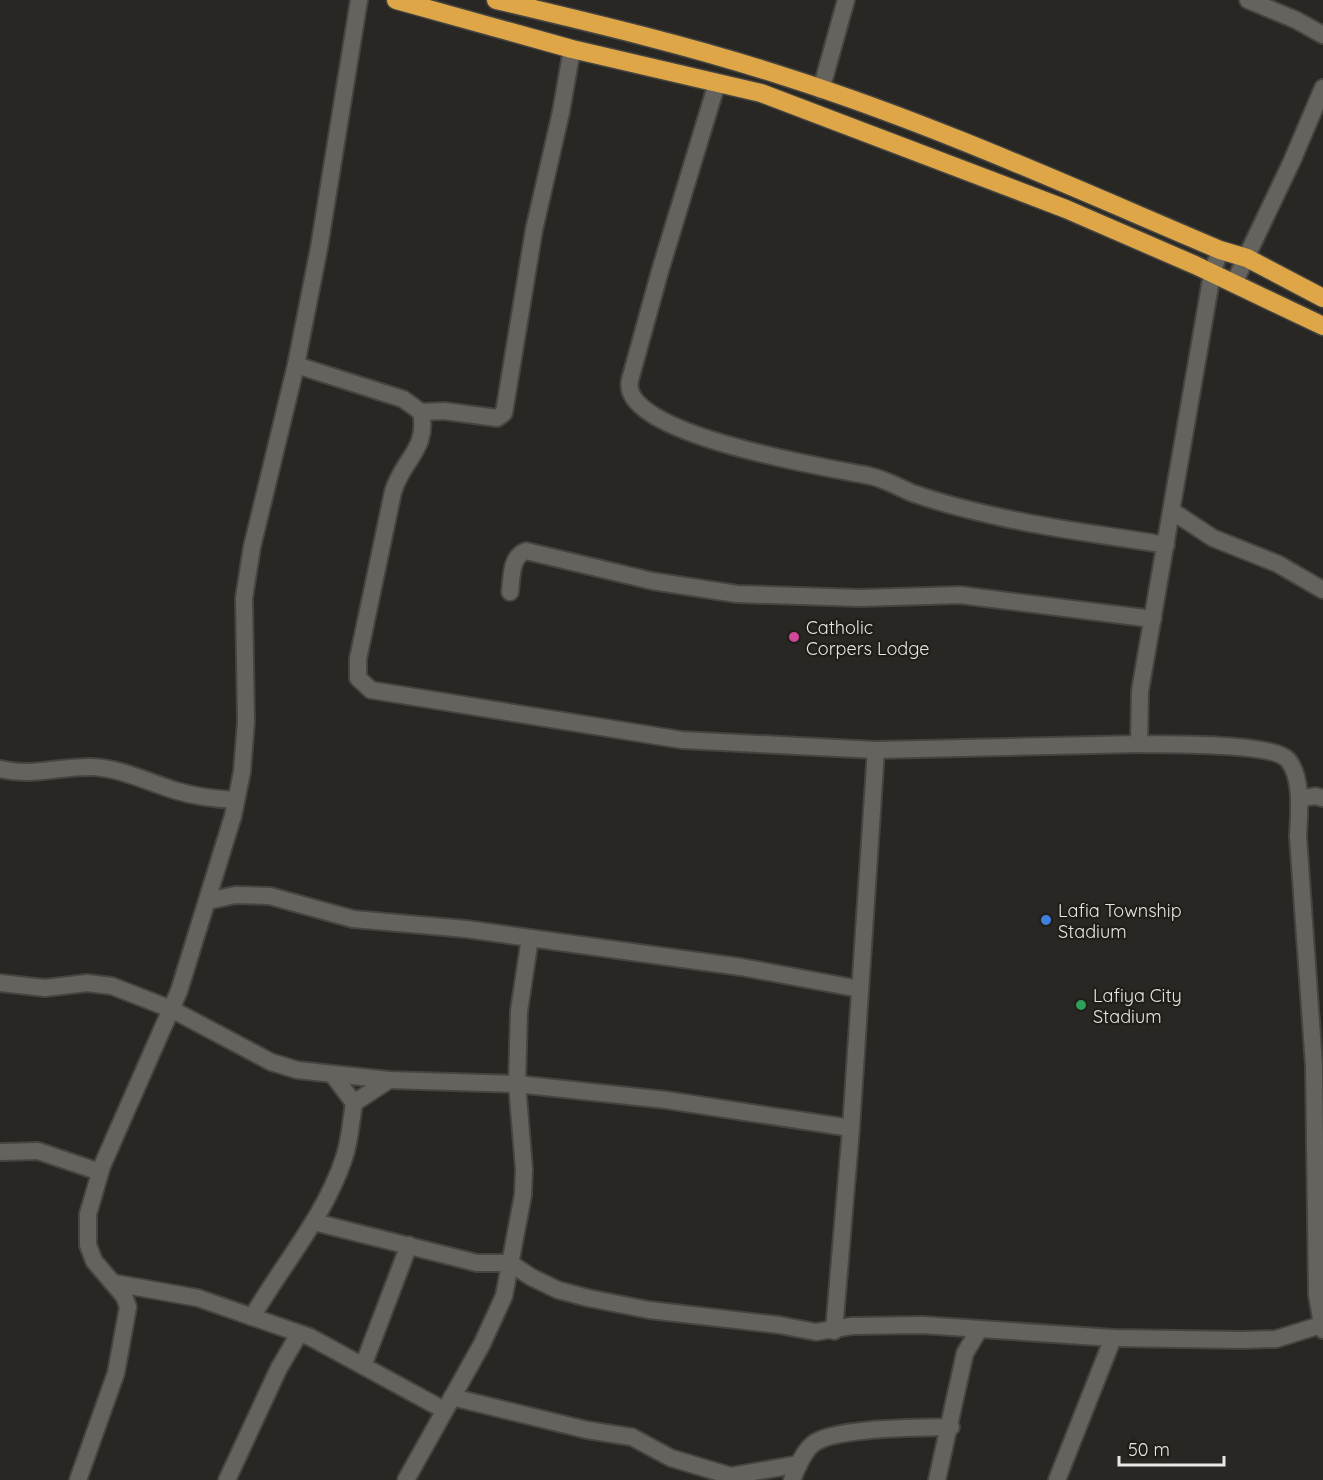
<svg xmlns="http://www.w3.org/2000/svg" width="1323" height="1480" font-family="Quicksand,sans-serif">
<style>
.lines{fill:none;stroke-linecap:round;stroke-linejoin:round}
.street-casing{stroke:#454440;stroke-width:20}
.highway-casing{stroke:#454440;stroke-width:21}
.street{stroke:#65635e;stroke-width:16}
.highway{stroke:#dfa647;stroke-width:18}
.hotel-dot{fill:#d1479c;stroke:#1f1e19;stroke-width:2}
.shop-dot{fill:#3f7fe0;stroke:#1f1e19;stroke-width:2}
.leisure-dot{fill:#2e9e5b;stroke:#1f1e19;stroke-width:2}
.labels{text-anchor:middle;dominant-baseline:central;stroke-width:4.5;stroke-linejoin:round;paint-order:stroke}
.poi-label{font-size:18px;fill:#e8e7e4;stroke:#1f1e19;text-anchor:start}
</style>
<rect width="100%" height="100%" fill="#292723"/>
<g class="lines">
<defs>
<g id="street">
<path d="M1248,0L1296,20L1323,35"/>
<path d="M717,83L660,271L630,380C617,435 831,468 870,476C885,479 898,487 912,493C938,502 964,509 991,515C1048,529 1108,535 1166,545"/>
<path d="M821,90L846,0"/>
<path d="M1220,250L1212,274L1140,691L1139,744C1166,745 1273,742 1288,760C1303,778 1299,814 1298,836L1314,1066L1317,1295L1323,1330"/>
<path d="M1234,283L1292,161L1323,88"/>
<path d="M296,365L403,399L421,412C429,449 402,460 393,492L358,659V678L371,690L682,740L876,750L1139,744"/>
<path d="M421,412L444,411L497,418L504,413L534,230L561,112L572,49"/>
<path d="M1172,511L1213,538L1278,564L1323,590"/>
<path d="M510,592C512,578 510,557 526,551L652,581L737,594L860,598L960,595L1153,619"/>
<path d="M0,769C32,777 60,766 92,767C121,768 150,783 177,791C197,797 215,799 236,800"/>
<path d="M1299,799L1315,796L1323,798"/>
<path d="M530,938L741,967L860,989"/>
<path d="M0,983L45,988L87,983L112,986L171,1009L271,1062L297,1070L389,1080L517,1084L519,1011L530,938L466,929L353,919L270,896L235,895L208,901"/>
<path d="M333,1075L354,1103L389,1080"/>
<path d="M0,1152L38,1151L100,1172"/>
<path d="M314,1222L477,1263H510L531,1277L558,1290L588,1298L649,1310L779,1325L816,1332L852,1326L922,1325L1113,1338L1242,1340L1276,1339L1321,1325"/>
<path d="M114,1283L198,1298L310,1337L444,1410"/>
<path d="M252,1317C283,1264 325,1216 344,1158C350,1141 351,1121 354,1103"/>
<path d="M834,1331L851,1128L876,750"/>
<path d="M363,1366L409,1245"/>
<path d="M452,1397L587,1430L632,1437L671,1458L731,1476L799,1464"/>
<path d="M78,1480L116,1373L128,1307L124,1296L94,1261L88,1245V1214L102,1166L179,991L233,816L242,772L246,722L244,598L252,547L296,365L319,248L359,0"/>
<path d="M227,1480L279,1368L299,1334"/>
<path d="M406,1480L482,1344L504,1296L523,1195L524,1169L517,1084L666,1100L851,1128"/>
<path d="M792,1480C797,1468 803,1452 813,1444C833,1427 921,1428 951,1427"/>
<path d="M937,1480L965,1353L979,1330"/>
<path d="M1057,1480L1113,1338"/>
</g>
<g id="highway">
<path d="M396,0L572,49L761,93L1066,209L1195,265L1323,326"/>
<path d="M496,0C593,23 691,46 786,77C934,124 1076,189 1220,250L1247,258L1323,298"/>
</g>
</defs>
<use href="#street" class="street-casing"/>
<use href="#highway" class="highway-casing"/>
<use href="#street" class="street"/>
<use href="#highway" class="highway"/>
</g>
<circle class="hotel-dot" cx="794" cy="637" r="6"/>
<circle class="shop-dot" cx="1046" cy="920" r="6"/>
<circle class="leisure-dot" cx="1081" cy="1005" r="6"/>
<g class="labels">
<g class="poi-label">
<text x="806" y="627">Catholic<tspan x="806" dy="21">Corpers Lodge</tspan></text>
<text x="1058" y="910">Lafia Township<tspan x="1058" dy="21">Stadium</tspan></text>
<text x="1093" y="995">Lafiya City<tspan x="1093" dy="21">Stadium</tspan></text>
</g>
</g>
<path d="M1119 1456v9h105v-9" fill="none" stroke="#e8e7e4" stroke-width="3"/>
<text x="1128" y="1456" font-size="18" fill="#e8e7e4" stroke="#1f1e19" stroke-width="4.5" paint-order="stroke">50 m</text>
</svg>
